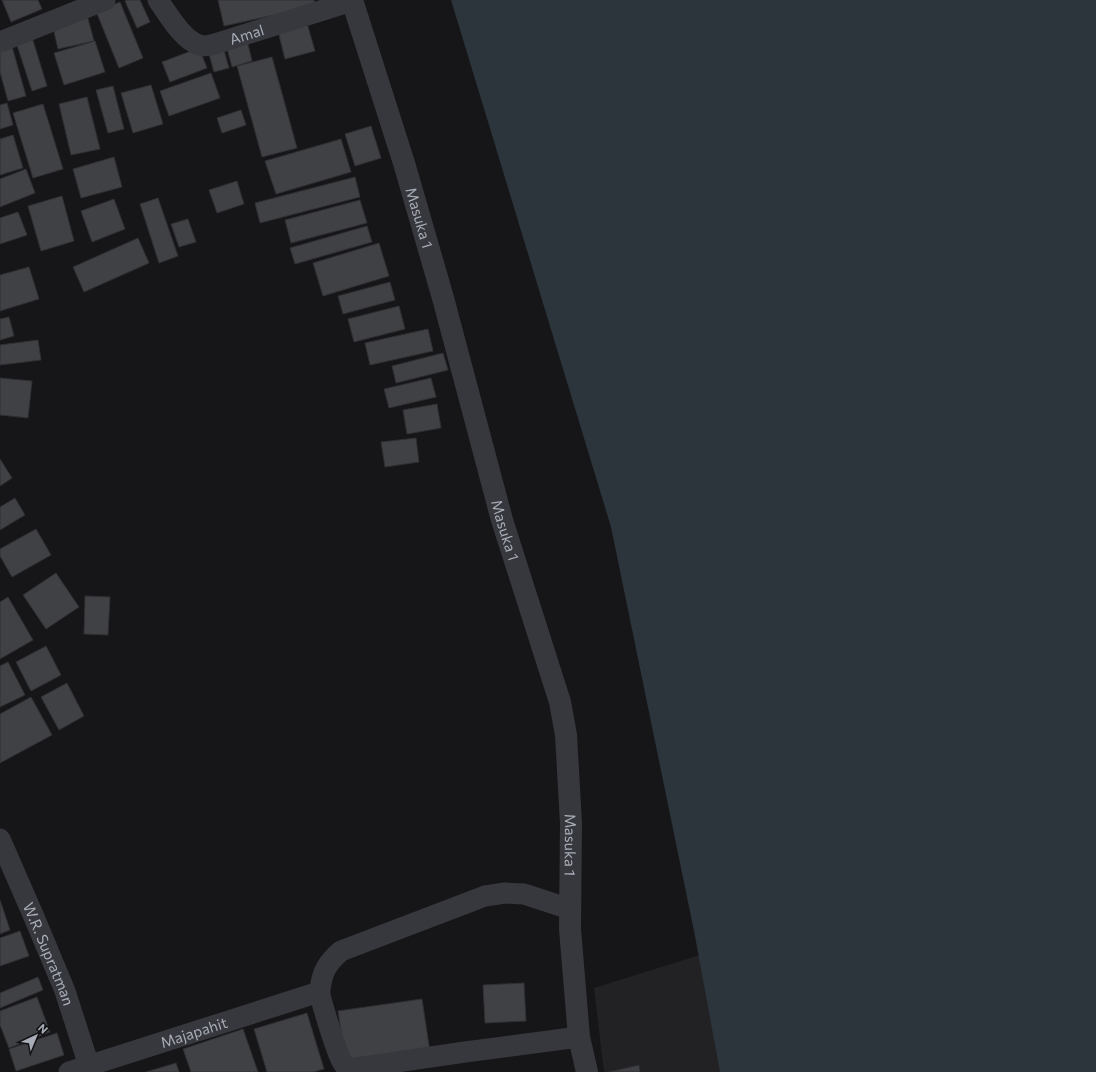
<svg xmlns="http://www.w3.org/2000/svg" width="1096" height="1072" font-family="Commissioner,sans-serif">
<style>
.built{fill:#222225}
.water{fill:#2c353c}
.building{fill:#404145;stroke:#303034}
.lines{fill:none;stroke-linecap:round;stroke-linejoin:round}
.minor{stroke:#37383d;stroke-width:21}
.tertiary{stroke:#37383d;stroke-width:22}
.labels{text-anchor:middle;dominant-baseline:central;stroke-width:3;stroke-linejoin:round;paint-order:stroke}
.street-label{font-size:15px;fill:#a8adb8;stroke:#111113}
</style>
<rect width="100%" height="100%" fill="#161618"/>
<path class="built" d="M815,919L866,1072H604L594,988Z"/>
<path class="water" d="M451,0H1096V1072H720L695,936L611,527Z"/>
<g class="building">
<path d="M2,0H38L42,9L11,22Z"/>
<path d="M127,0H140L150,22L137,28L125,1Z"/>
<path d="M218,0H314L315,6L224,26Z"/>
<path d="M120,2L143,58L119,68L96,11Z"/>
<path d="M87,15L94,41L58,49L52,23Z"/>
<path d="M307,23L315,51L285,59L278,31Z"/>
<path d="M31,34L47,86L32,91L15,39Z"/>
<path d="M246,36L252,61L232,67L225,41Z"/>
<path d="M95,41L105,72L64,85L54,53Z"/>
<path d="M11,43L26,96L8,101L0,72V46Z"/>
<path d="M222,43L229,68L214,72L207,47Z"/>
<path d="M199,48L207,68L170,82L162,62Z"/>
<path d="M272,57L297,148L262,157L237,66Z"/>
<path d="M211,73L220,98L169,116L160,91Z"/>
<path d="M151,85L163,124L133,133L121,93Z"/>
<path d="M113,86L124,129L108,133L96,90Z"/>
<path d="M87,97L100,149L71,155L59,104Z"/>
<path d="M7,103L13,125L0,129V105Z"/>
<path d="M43,104L63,169L33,178L13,113Z"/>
<path d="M241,110L246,125L222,133L217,118Z"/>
<path d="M371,126L381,158L355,166L345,134Z"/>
<path d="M13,135L23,168L0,175V139Z"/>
<path d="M341,139L351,172L276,194L265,161Z"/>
<path d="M114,157L122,187L81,198L73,169Z"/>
<path d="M26,169L35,193L0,207V179Z"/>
<path d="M355,177L360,197L260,223L255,203Z"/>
<path d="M237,181L244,204L217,213L209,190Z"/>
<path d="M62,196L74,241L41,251L28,206Z"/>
<path d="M158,198L178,256L159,263L140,204Z"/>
<path d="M114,199L125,229L92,242L81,211Z"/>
<path d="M360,200L367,223L291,243L285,220Z"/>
<path d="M18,212L27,235L0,244V218Z"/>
<path d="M188,219L196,242L179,247L171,224Z"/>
<path d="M367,226L372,242L295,264L290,248Z"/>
<path d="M138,238L149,263L84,292L73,267Z"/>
<path d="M379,243L389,276L323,296L313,263Z"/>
<path d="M29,267L39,299L0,311V275Z"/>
<path d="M390,282L395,300L343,314L338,296Z"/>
<path d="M399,306L405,329L354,342L348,319Z"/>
<path d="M9,317L14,336L0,340V319Z"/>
<path d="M428,329L433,351L370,365L365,343Z"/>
<path d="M38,340L41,360L0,365V345Z"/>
<path d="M443,353L448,370L396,383L392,366Z"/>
<path d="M0,378L32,381L28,418L0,415Z"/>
<path d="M431,378L436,397L389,408L384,389Z"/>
<path d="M437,404L441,428L407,434L403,410Z"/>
<path d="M416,438L419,462L385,467L381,442Z"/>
<path d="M0,459L12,478L0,486Z"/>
<path d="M15,498L25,515L0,530V507Z"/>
<path d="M36,529L51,555L12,577L0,556V549Z"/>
<path d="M56,573L79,607L46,629L23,595Z"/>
<path d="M85,596L110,597L108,635L84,634Z"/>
<path d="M8,597L33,640L0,659V602Z"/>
<path d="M46,646L61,675L31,691L16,662Z"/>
<path d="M8,662L25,695L0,707V666Z"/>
<path d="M67,683L84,716L59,730L41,697Z"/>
<path d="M31,697L52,735L0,763V714Z"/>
<path d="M0,900L10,930L0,934Z"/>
<path d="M20,931L29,956L0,966V938Z"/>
<path d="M38,977L43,990L0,1008V993Z"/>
<path d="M524,983L526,1021L485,1023L483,985Z"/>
<path d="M37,997L50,1032L9,1048L0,1025V1011Z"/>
<path d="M422,999L430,1052L346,1064L338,1011Z"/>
<path d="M307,1013L324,1069L313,1072H267L254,1029Z"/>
<path d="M243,1029L258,1072H191L183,1049Z"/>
<path d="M57,1033L64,1055L16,1071L9,1049Z"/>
<path d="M176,1063L179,1072H146Z"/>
<path d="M639,1065L640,1072H609Z"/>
</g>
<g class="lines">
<g class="minor">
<path id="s1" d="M158,0C168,14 182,39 199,45C205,47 212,45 218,43L352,1"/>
<path d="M0,42L105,0"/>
<path id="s2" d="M0,839L34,917L65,991L91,1072"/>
<path d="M570,909L524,894L505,893L485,896L341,951C327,963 322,972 320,990C319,997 338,1057 343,1063C346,1068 351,1068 356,1068L465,1052L579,1037"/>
<path id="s3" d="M69,1072L319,992"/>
</g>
<path class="tertiary" id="s4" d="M352,0L404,163L443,298L502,520L560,702L566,735L571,823L570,929L579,1037L587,1072"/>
</g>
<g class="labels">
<g class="street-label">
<text stroke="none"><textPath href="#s1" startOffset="111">Amal</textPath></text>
<text stroke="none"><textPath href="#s4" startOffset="228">Masuka 1</textPath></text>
<text stroke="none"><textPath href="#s4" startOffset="552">Masuka 1</textPath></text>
<text stroke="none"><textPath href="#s4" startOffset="876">Masuka 1</textPath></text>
<text stroke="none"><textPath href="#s2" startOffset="125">W.R. Supratman</textPath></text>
<text stroke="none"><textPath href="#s3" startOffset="131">Majapahit</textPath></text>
</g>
</g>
<g transform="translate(36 1036) rotate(44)" stroke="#111113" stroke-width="3" paint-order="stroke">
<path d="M0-3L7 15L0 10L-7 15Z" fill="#a8adb8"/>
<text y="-6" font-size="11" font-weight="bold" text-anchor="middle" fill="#a8adb8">N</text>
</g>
</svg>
